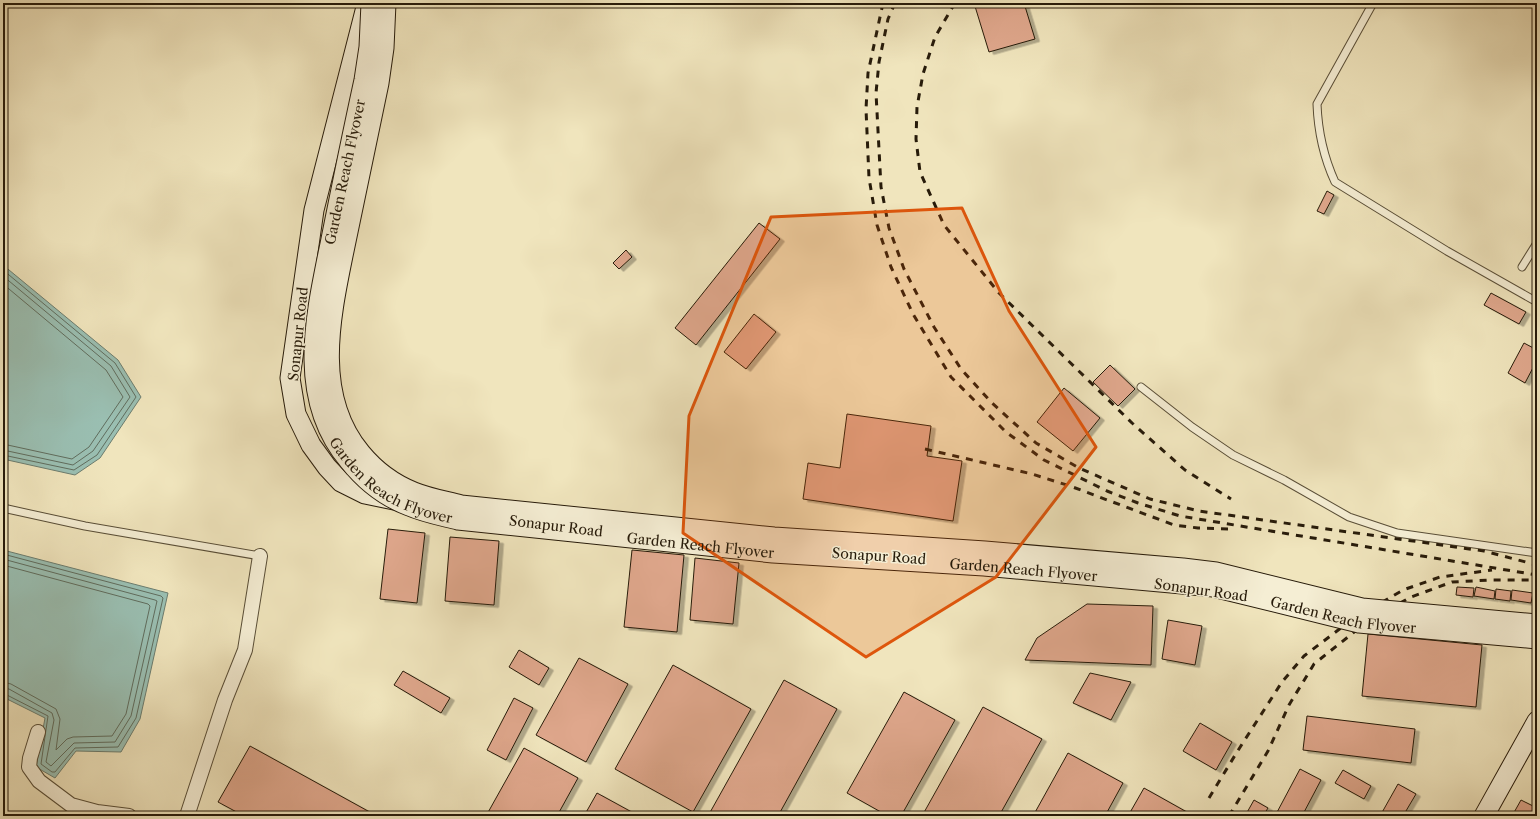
<svg xmlns="http://www.w3.org/2000/svg" width="1540" height="819" font-family="'Libre Caslon Text',serif">
<style>
.water{fill:#9abfb2;stroke:#6c7d6f}
.lines{fill:none;stroke-linecap:round;stroke-linejoin:round}
.shore{stroke:#606d5e;stroke-width:1}
.building{fill:#dfa78c;stroke:#271b0a;filter:url(#shadow)}
.lane-casing{stroke:#594e37;stroke-width:9}
.street-casing{stroke:#594e37;stroke-width:16}
.secondary-casing{stroke:#271b0a;stroke-width:21}
.lane{stroke:#f5eed4;stroke-width:7}
.street{stroke:#f5eed4;stroke-width:14}
.secondary{stroke:#f5eed4;stroke-width:19}
.rail{stroke:#271b0a;stroke-width:3;stroke-dasharray:7 7;stroke-linecap:butt}
.secondary-bridge-casing{stroke:#271b0a;stroke-width:21;stroke-linecap:butt}
.secondary-bridge{stroke:#f5eed4;stroke-width:19}
.marked{fill:#de560c;fill-opacity:0.2;stroke:#de560c;stroke-width:3;stroke-linejoin:round}
.labels{text-anchor:middle;dominant-baseline:central;stroke-width:3;stroke-linejoin:round;paint-order:stroke}
.street-label{font-size:14px;fill:#271b0a;stroke:#f5eed4}
</style>
<defs>
<filter id="shadow"><feDropShadow dx="4.5" dy="2.5" stdDeviation="0" flood-color="#0004"/></filter>
</defs>
<rect width="100%" height="100%" fill="#f0e5bd"/>
<filter id="stains"><feTurbulence type="fractalNoise" baseFrequency=".005" numOctaves="4"/><feColorMatrix values="0 0 0 0 .2 0 0 0 0 .09 0 0 0 0 .02 0 0 0 .5 -.17"/></filter>
<radialGradient id="worn" r=".72"><stop offset=".6" stop-color="#630" stop-opacity="0"/><stop offset="1" stop-color="#630" stop-opacity=".3"/></radialGradient>
<g class="water">
<path d="M3,265L118,360L141,397L100,458L75,475L3,459Z"/>
<path d="M3,550L168,593L140,719L121,752L76,751L55,778L36,767L45,718L3,697Z"/>
</g>
<g class="lines">
<g class="shore">
<path d="M3,270L115,363L136,397L97,455L74,470L3,455"/>
<path d="M3,276L111,366L130,397L93,451L73,465L3,450"/>
<path d="M3,284L106,370L123,397L89,447L72,459L3,444"/>
<path d="M3,554L161,596L163,598L136,718L118,747L75,748L55,772H52L41,764L48,716L3,693"/>
<path d="M3,559L155,600L157,601L131,716L115,742L74,743L51,766L46,762L54,720L52,713L9,689L3,688"/>
<path d="M3,565L148,604L150,606L126,714L112,736L73,737L67,739L56,750L60,719L56,709L11,684L3,682"/>
</g>
</g>
<g class="building">
<path d="M974,3H1024L1035,39L989,52Z"/>
<path d="M1327,191L1334,195L1324,214L1317,211Z"/>
<path d="M759,223L780,239L696,345L675,328Z"/>
<path d="M626,250L632,257L619,269L613,263Z"/>
<path d="M1491,293L1526,312L1519,324L1484,305Z"/>
<path d="M754,314L776,332L746,369L724,352Z"/>
<path d="M1524,343L1537,350V360L1525,383L1508,373Z"/>
<path d="M1110,365L1135,389L1118,406L1093,382Z"/>
<path d="M1064,388L1100,418L1073,451L1037,422Z"/>
<path d="M847,414L931,426L927,456L962,461L953,521L803,499L808,463L840,468Z"/>
<path d="M388,529L425,533L417,603L380,599Z"/>
<path d="M450,537L499,541L494,605L445,601Z"/>
<path d="M632,550L684,555L677,632L624,627Z"/>
<path d="M695,558L739,563L733,624L690,620Z"/>
<path d="M1535,586H1537V605H1533Z"/>
<path d="M1457,587L1474,588L1473,597L1456,595Z"/>
<path d="M1476,587L1495,591L1494,599L1474,596Z"/>
<path d="M1496,589L1511,591L1510,601L1495,599Z"/>
<path d="M1512,590L1533,593L1531,603L1511,600Z"/>
<path d="M1087,604L1153,606L1151,665L1025,660L1037,638Z"/>
<path d="M1168,620L1202,626L1195,665L1162,659Z"/>
<path d="M1368,634L1482,645L1476,707L1362,696Z"/>
<path d="M519,650L549,668L539,685L509,667Z"/>
<path d="M579,658L628,684L586,762L536,735Z"/>
<path d="M673,665L751,709L693,812L615,769Z"/>
<path d="M403,671L450,698L441,713L394,685Z"/>
<path d="M1090,673L1131,682L1111,720L1073,703Z"/>
<path d="M784,680L837,709L778,816H708Z"/>
<path d="M904,692L955,720L901,816H888L847,793Z"/>
<path d="M514,698L533,708L506,760L487,750Z"/>
<path d="M983,707L1042,739L999,816H922Z"/>
<path d="M1307,716L1415,729L1411,763L1303,750Z"/>
<path d="M1200,723L1232,742L1216,770L1183,751Z"/>
<path d="M250,746L377,816H244L218,802Z"/>
<path d="M524,748L578,778L557,816H486Z"/>
<path d="M1068,753L1123,783L1105,816H1033Z"/>
<path d="M1300,769L1321,780L1302,816H1275Z"/>
<path d="M1343,770L1371,786L1364,799L1335,783Z"/>
<path d="M1398,784L1416,794L1403,816H1380Z"/>
<path d="M1144,788L1194,816H1128Z"/>
<path d="M597,793L639,816H584Z"/>
<path d="M1254,800L1268,808L1263,816H1245Z"/>
<path d="M1521,800L1537,808V816H1512Z"/>
</g>
<g class="lines">
<defs>
<g id="lane">
<path d="M1373,3L1317,104C1318,131 1324,158 1335,182L1447,251L1537,302"/>
<path d="M1522,267L1537,243"/>
<path d="M1141,387L1192,427L1233,455L1284,480L1349,517L1397,533L1537,553"/>
<path d="M3,508L85,526L260,556"/>
</g>
<g id="street">
<path d="M38,732L30,758L29,767L39,781L71,805L97,812L129,816"/>
<path d="M187,816L225,700L245,650L260,556"/>
</g>
<g id="secondary">
<path d="M367,3L314,210L290,378L296,414L311,445L327,467L341,482L365,494L394,500"/>
<path d="M1484,816L1537,721"/>
</g>
</defs>
<use href="#lane" class="lane-casing"/>
<use href="#street" class="street-casing"/>
<use href="#secondary" class="secondary-casing"/>
<use href="#lane" class="lane"/>
<use href="#street" class="street"/>
<use href="#secondary" class="secondary"/>
<g class="rail">
<path d="M883,3L868,73L866,109L869,178L877,225L891,267L913,314L951,377L1006,432L1044,460L1107,491L1138,503L1180,516L1537,575"/>
<path d="M895,3L888,19L879,62L876,93L881,187L889,228L904,269L934,327L961,369L992,403L1036,443L1079,468L1150,499L1199,511L1484,551L1537,565"/>
<path d="M955,3L935,37L923,74L917,107L916,139L920,172L944,225L999,293L1132,423L1185,470L1231,499"/>
<path d="M925,449L1032,474L1070,486L1174,525L1198,528L1232,529"/>
<path d="M1209,798L1237,752L1282,682L1304,656L1350,621L1403,590L1440,577L1492,570"/>
<path d="M1229,816L1268,751L1289,705L1314,664L1368,621L1411,597L1452,582L1490,580H1537"/>
</g>
<defs>
<g id="secondary-bridge">
<path id="s1" d="M371,3L369,47L364,80C352,135 341,189 330,244C315,317 296,399 349,461C365,481 385,497 409,506C425,513 442,516 458,520L773,553L984,566L1182,584L1213,587L1359,623L1537,639"/>
<path d="M386,3L384,48L379,83C368,138 356,192 345,246C331,315 312,394 361,453C375,470 394,484 414,492C429,498 446,501 461,505L774,537L985,551L1183,568L1216,572L1362,608L1537,624"/>
</g>
</defs>
<use href="#secondary-bridge" class="secondary-bridge-casing"/>
<use href="#secondary-bridge" class="secondary-bridge"/>
</g>
<path class="marked" d="M962,208L1009,311L1096,447L996,577L866,657L683,533L689,416L771,217Z"/>
<g class="labels">
<g class="street-label">
<text transform="translate(345 172) rotate(-78)">Garden Reach Flyover</text>
<text transform="translate(298 334) rotate(-84)">Sonapur Road</text>
<text stroke="none"><textPath href="#s1" startOffset="518">Garden Reach Flyover</textPath></text>
<text transform="translate(556 526) rotate(7)">Sonapur Road</text>
<text stroke="none"><textPath href="#s1" startOffset="842">Garden Reach Flyover</textPath></text>
<text transform="translate(879 556) rotate(4)">Sonapur Road</text>
<text stroke="none"><textPath href="#s1" startOffset="1166">Garden Reach Flyover</textPath></text>
<text transform="translate(1201 590) rotate(8)">Sonapur Road</text>
<text stroke="none"><textPath href="#s1" startOffset="1490">Garden Reach Flyover</textPath></text>
</g>
</g>
<rect width="1540" height="819" fill="none" stroke="#f0e5bd" stroke-width="16"/>
<rect x="4" y="4" width="1532" height="811" fill="none" stroke="#271b0a" stroke-width="2"/>
<rect x="8" y="8" width="1524" height="803" fill="none" stroke="#271b0a"/>
<rect width="100%" height="100%" filter="url(#stains)"/>
<rect width="100%" height="100%" fill="url(#worn)"/>
</svg>
